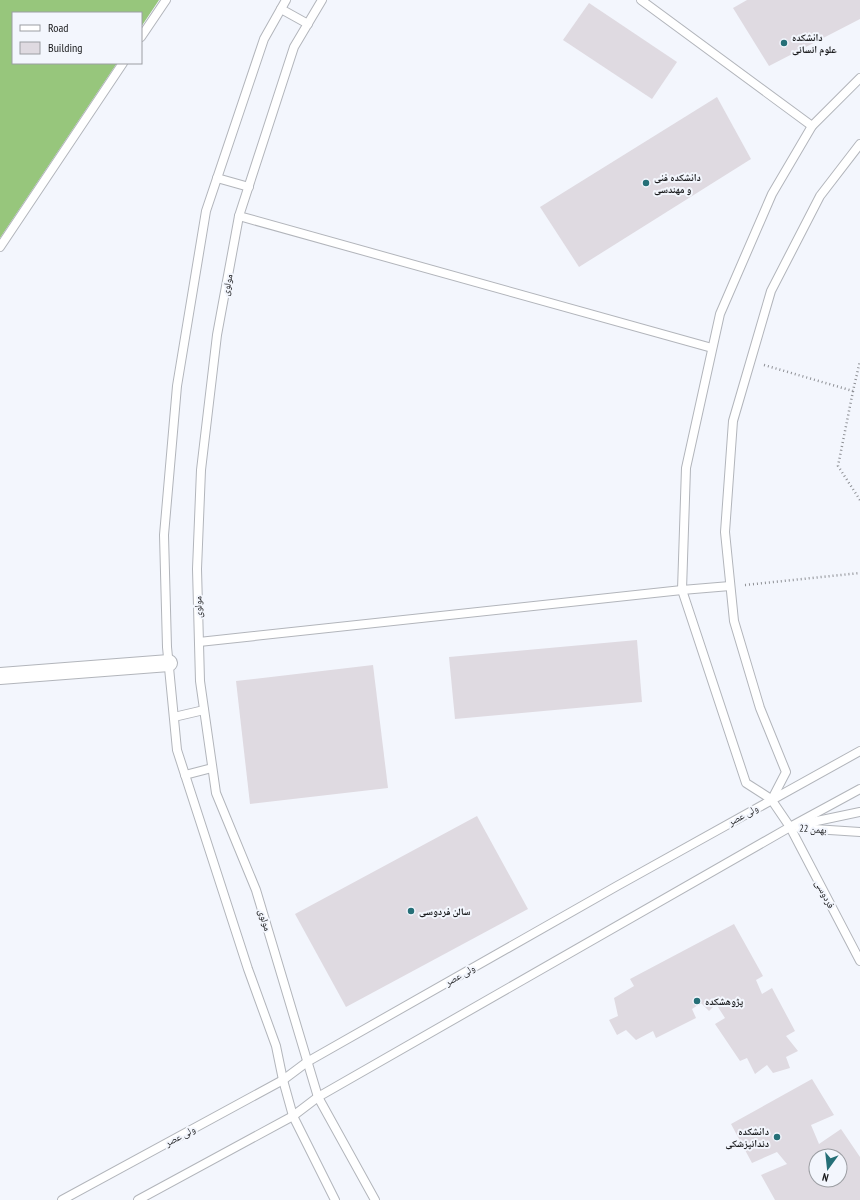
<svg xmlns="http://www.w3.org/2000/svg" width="860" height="1200" font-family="'PT Sans Narrow','Noto Naskh Arabic',sans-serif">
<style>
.forest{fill:#97c67c}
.building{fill:#dfdae1;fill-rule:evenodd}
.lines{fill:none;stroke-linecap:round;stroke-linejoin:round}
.service-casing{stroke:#b2b5bb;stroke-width:10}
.minor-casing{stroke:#b2b5bb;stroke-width:18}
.path{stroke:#8e9095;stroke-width:2.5;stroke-dasharray:1 3;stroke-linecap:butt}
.service{stroke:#fff;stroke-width:8}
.minor{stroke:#fff;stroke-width:16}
.poi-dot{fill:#256f77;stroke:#f3f6fd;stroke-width:1.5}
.labels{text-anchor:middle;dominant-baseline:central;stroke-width:4;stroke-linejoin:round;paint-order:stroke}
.poi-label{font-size:10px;font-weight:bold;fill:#1a1b1d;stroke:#f3f6fd;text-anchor:start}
.street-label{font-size:10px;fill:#1a1b1d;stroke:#f3f6fd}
</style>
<rect width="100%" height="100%" fill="#f3f6fd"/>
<path class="forest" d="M0,0H159L141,27V13H13V63H117L0,238Z"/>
<g class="building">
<path d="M747,0H860V19L769,66L733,8Z"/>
<path d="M589,3L677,62L652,99L563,40Z"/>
<path d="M717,97L751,159L579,267L540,207Z"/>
<path d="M637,640L642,702L455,719L449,657Z"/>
<path d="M373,665L388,788L250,804L236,681Z"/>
<path d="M477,816L528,909L346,1007L295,914Z"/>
<path d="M734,924L763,976L756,980L762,994L772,988L795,1031L786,1036L798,1051L786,1057L790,1068L773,1073L767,1065L755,1074L747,1058L740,1061L715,1024L725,1018L716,1004L709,1011L701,1003L692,1009L696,1018L656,1038L653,1031L636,1040L626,1030L617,1035L609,1020L618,1016L614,998L634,986L630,979Z"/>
<path d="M812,1079L834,1115L811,1125L819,1144L841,1129L860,1157V1200H775L761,1175L787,1164L777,1152L752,1163L731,1124ZM816,1156H840V1180H816Z"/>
</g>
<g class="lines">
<defs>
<g id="service">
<path d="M286,0L264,39L206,211L177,386L164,535L167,647L177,750L248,969L276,1046L283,1080L293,1116L335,1200"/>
<path d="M322,0L294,47L239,216L217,335L201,470L197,569L200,681L216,793L256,890L318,1097L375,1200"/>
<path d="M641,0L812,126"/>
<path d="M281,9L308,24"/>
<path d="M141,37L166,0"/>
<path d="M860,78L812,126L772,194L720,314L686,468L682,590L746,783L771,799L790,827L860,961"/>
<path d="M217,178L249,187"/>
<path d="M239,216L712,348"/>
<path d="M0,247L123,63"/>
<path d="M199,642L682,590L730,586"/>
<path d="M174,717L204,710"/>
<path d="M185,775L212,768"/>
<path d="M772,799L786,772L760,708L734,621L725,532L733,421L771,291L820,196L860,144"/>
<path d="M798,825L860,812"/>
<path d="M799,828L860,832"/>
<path d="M62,1200L283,1080L307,1062L617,886L860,751"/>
<path d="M138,1200L293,1116L318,1097L790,827L860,789"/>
</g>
<path id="minor" d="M0,676L169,663"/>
</defs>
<use href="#service" class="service-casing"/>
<use href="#minor" class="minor-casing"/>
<g class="path">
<path d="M764,365L853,391L860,361"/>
<path d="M853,391L838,466L860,500"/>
<path d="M745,585L860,573"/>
</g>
<use href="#service" class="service"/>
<use href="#minor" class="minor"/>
</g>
<g class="poi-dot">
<circle cx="784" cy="43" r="4"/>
<circle cx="646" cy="183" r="4"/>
<circle cx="411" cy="911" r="4"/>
<circle cx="697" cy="1001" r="4"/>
<circle cx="777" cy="1137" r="4"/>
</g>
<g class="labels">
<g class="poi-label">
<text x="792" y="37">دانشکده<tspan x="792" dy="12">علوم انسانی</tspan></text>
<text x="654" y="177">دانشکده فنی<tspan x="654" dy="12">و مهندسی</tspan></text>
<text x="419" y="911">سالن فردوسی</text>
<text x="705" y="1001">پژوهشکده</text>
<text x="769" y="1131" text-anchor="end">دانشکده<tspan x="769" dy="12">دندانپزشکی</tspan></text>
</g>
<g class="street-label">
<text transform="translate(227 285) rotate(-79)">مولوی</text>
<text transform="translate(198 607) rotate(-91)">مولوی</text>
<text transform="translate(743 815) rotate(-29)">ولی عصر</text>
<text transform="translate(813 829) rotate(4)">22 بهمن</text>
<text transform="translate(825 894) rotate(62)">فردوسی</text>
<text transform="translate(265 920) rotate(73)">مولوی</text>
<text transform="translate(460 975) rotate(-30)">ولی عصر</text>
<text transform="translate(180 1136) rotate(-28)">ولی عصر</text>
</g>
</g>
<rect x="12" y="12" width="130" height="52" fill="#f3f6fd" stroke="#9c9ea3"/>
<rect x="20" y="25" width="20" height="6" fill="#ffffff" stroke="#9c9ea3"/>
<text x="48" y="32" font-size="12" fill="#1a1b1d">Road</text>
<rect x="20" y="42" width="20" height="12" fill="#dfdae1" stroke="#9c9ea3"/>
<text x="48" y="52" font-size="12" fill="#1a1b1d">Building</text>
<g transform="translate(828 1168) rotate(195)"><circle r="19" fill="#f3f6fd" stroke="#9c9ea3"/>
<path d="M0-3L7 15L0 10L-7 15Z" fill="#256f77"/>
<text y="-6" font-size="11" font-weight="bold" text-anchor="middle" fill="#1a1b1d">N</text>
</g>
</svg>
